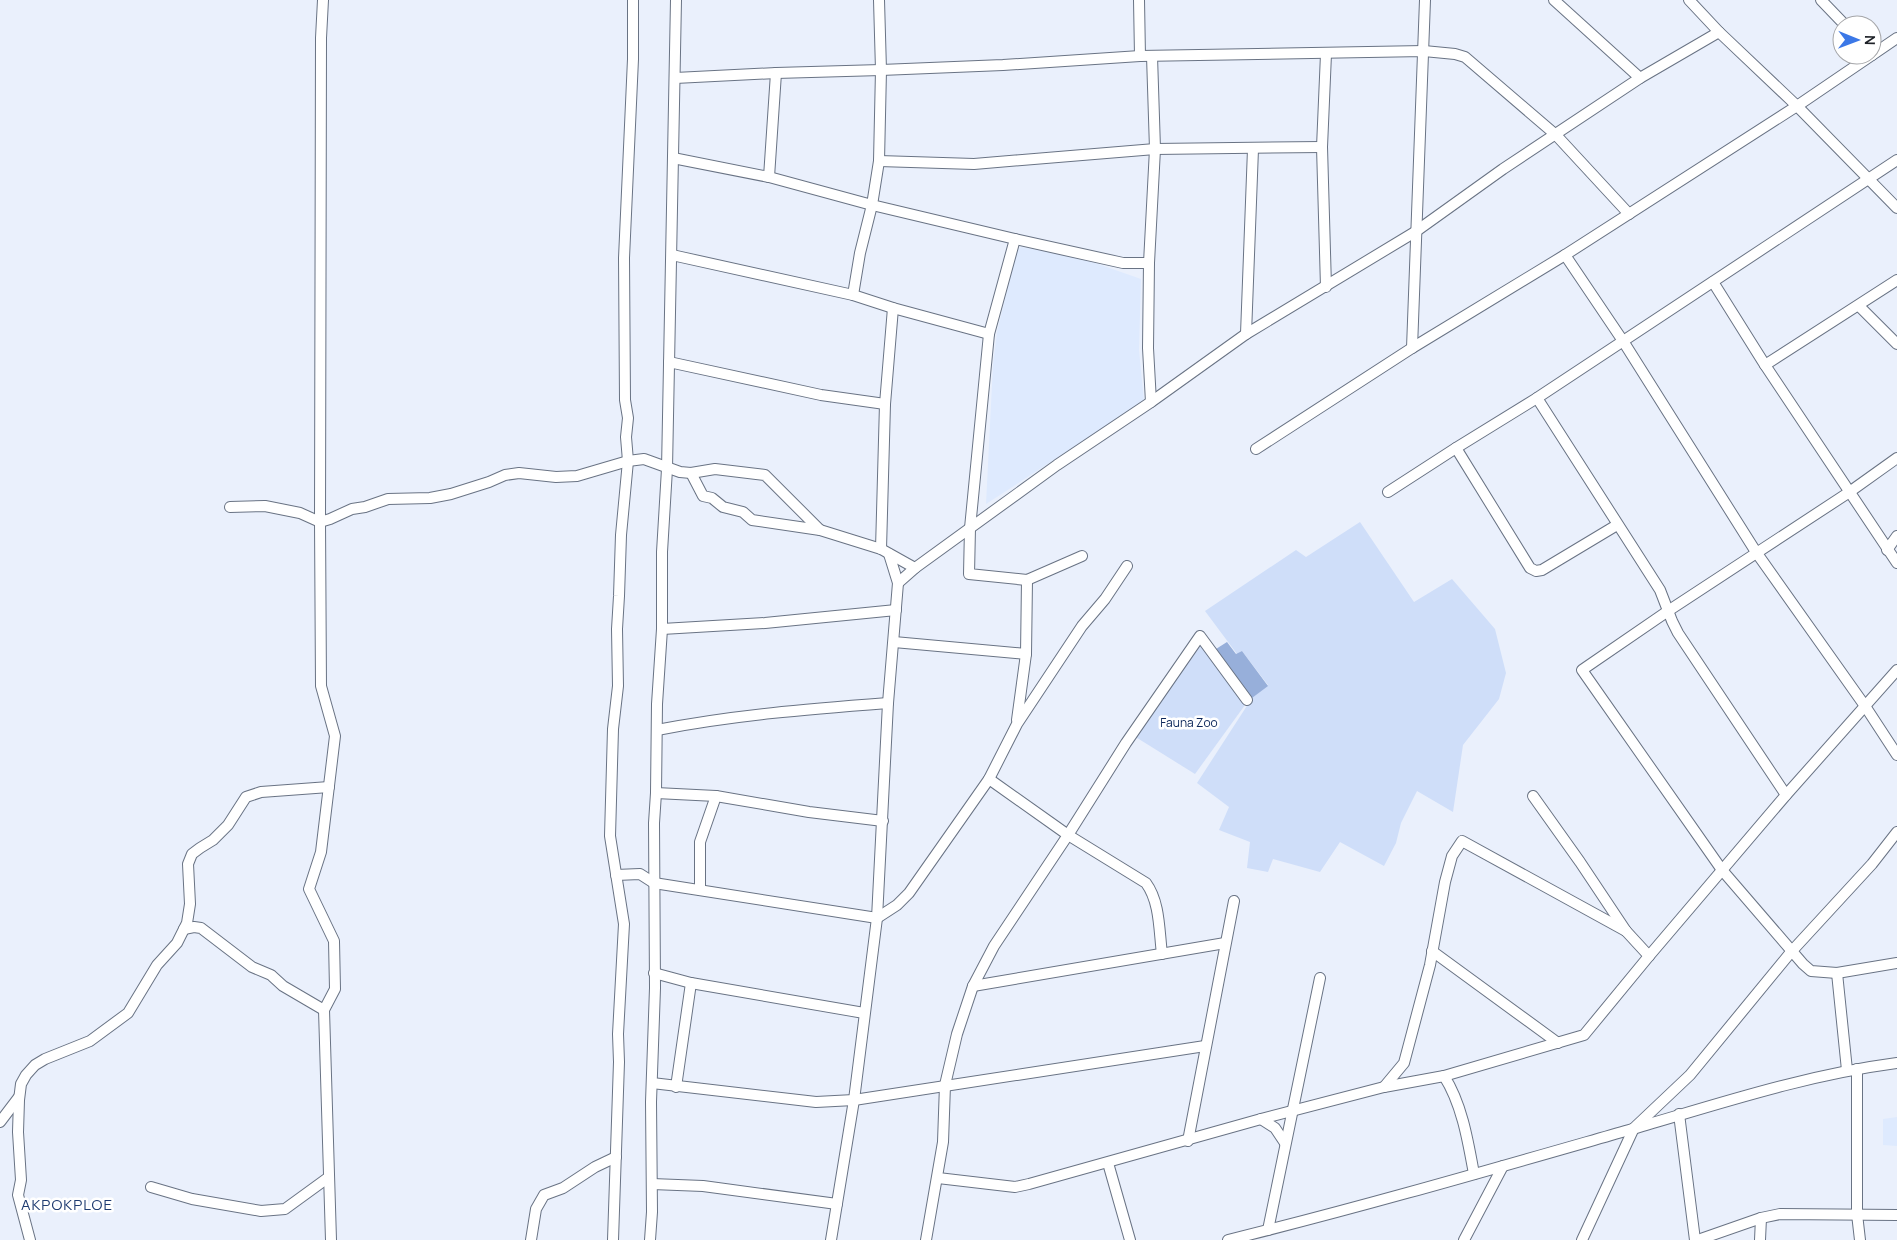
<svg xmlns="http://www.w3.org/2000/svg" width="1897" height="1240" font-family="Manrope,sans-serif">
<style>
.built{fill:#deeafe}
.green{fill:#cfdef9}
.water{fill:#97afda}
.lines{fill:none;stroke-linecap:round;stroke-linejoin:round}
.street-casing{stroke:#697384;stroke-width:12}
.street{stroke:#fff;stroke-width:10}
.labels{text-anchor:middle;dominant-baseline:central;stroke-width:5;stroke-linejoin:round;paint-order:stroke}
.park-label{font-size:12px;fill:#0c275a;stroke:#fff}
.quarter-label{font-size:15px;letter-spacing:1px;fill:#1e3b71;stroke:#fff}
</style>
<rect width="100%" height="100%" fill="#eaf0fc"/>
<g class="built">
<path d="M1021,247L1078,257L1141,279L1139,350L1144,401L986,504L993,365L997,332L1017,250Z"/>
<path d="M1897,1117V1146L1883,1145V1119Z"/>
</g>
<g class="green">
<path d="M1360,522L1414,602L1452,579L1495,629L1506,673L1499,699L1463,745L1453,812L1417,791L1401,823L1396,843L1384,866L1340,842L1320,872L1273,859L1268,872L1247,868L1250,842L1219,830L1229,807L1197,783L1252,698L1268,685L1242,651L1237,654L1205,611L1296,550L1306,557Z"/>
<path d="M1202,644L1245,705L1195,774L1134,736Z"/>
</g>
<path class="water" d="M1227,642L1236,654L1242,651L1268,686L1252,698L1216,649Z"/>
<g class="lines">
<defs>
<g id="street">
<path d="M323,0L321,38L320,522L321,686L335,736L321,852L309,889L334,941L335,989L324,1010L331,1240"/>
<path d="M1139,0L1140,56"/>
<path d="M1554,0L1640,78"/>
<path d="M1689,0L1719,32L1797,106L1897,208"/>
<path d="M1821,0L1845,25"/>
<path d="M1326,54L1322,147L1326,287"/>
<path d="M1872,55L1897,38"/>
<path d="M675,78L776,73L881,70L1003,65L1140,56L1424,51L1455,54L1465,57L1556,135L1629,214"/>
<path d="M673,158L769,177L872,205L1015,239L1123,263H1149"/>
<path d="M879,161L974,164L1155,149L1322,147"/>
<path d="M769,177L776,73"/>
<path d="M1015,239L989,334L970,528L969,574L1027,580L1082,556"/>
<path d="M672,255L853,295L893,308L989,334"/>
<path d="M1565,255L1623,341L1756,552L1865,706L1897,755"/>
<path d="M1713,282L1765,365L1897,563"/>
<path d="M853,295L860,253L872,205L879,161L881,70L879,0"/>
<path d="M1859,306L1897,344"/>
<path d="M1246,334L1253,149"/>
<path d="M1412,348L1425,0"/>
<path d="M669,362L821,395L885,404"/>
<path d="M1765,365L1897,280"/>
<path d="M1537,398L1660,590L1672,621L1678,633L1786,795"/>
<path d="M1151,402L1148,348L1149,263L1155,149L1152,56"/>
<path d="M1456,448L1530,568L1536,571L1542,570L1617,525"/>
<path d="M1256,449L1412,348L1565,255L1797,106L1872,55"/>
<path d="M1897,458L1848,493L1668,611L1582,670L1722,870L1803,964L1811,971L1837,973L1897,963"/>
<path d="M691,473L703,496L712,498L723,507L743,512L752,520L820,530L881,549L915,568"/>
<path d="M1388,492L1456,448L1537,398L1897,160"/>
<path d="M230,507L265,506L300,513L320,522L330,519L352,509L365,507L388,499L430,498L451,494L489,482L505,475L519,473L556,477L577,476L628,461L644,459L680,472L691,473L715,469L765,475L820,530"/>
<path d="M881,549L885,404L893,308"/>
<path d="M1887,550L1897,536"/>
<path d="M898,583L915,568L1057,465L1151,402L1246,334L1415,232L1503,169L1640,78L1719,32"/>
<path d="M662,629L765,623L896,610"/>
<path d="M894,642L1026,654"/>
<path d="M1017,720L1026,654L1027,580"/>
<path d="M657,730C733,715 810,709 888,703"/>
<path d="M989,779L1068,835L1146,883C1160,902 1159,930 1162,954"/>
<path d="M656,793L716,796L809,812L883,821"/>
<path d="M1533,796L1580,862L1626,931L1649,956"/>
<path d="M616,875L640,874L654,883L877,918L897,905L909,893L989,779L1017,724L1082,626L1105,599L1127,566"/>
<path d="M700,890V842L716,796"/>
<path d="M184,929L194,927L201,928L252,967L271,975L283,986L324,1010"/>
<path d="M1432,951L1558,1043"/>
<path d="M654,973L691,983L864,1013"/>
<path d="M1837,973L1847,1070"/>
<path d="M973,986L1225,943"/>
<path d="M1857,1069V1214L1860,1240"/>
<path d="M1444,1076C1462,1104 1468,1141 1474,1174"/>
<path d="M652,1083L816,1102L854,1100L1205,1046"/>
<path d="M676,1087L691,983"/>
<path d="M1384,1087L1404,1063L1430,965L1445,882L1452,856L1462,841L1626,931"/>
<path d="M1679,1114L1695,1240"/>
<path d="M1261,1119L1275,1128L1285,1143"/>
<path d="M0,1122L19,1097"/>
<path d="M1188,1141L1234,901"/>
<path d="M1108,1163L1130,1240"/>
<path d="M938,1178L1015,1187L1029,1184L1261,1119L1384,1087L1444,1076L1584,1035L1649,956L1786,795L1897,670"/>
<path d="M652,1184L703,1186L837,1204"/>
<path d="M151,1187L192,1199L261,1211L285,1209L329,1177"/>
<path d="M1268,1230L1320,978"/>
<path d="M30,1240L18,1195L21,1180L18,1132L19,1100L21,1084L26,1075L35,1065L45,1059L90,1041L128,1013L157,965L177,943L187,923L190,904L188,864L192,854L200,848L213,840L228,825L246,797L261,792L329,787"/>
<path d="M531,1240L536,1209L544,1195L563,1188L595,1167L616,1157"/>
<path d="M613,1240L619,1062L618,1034L624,924L610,836L613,729L618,686L617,629L619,596L621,535L628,461L626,437L628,418L625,400L624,258L633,59V0"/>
<path d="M650,1240L652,1212L651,1102L655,988L654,823L656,793L657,704L662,629V552L667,469L676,0"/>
<path d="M831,1240L854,1100L877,918L888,703L898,583L889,554"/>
<path d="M926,1240L943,1142L945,1085L957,1034L973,986L994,946L1068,835L1126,743L1200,636L1247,700"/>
<path d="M1228,1240C1362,1207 1496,1168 1629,1130C1718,1104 1805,1075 1897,1063"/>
<path d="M1464,1240L1503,1166"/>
<path d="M1582,1240L1634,1128L1690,1075L1791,952L1872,864L1897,832"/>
<path d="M1698,1240L1761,1218L1780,1214L1897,1215"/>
<path d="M1760,1240L1761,1218"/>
</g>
</defs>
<use href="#street" class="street-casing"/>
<use href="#street" class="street"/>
</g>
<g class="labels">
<g class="park-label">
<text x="1189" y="722">Fauna Zoo</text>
</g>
<g class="quarter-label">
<text x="67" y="1204">AKPOKPLOE</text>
</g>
</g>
<g transform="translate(1857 40) rotate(91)"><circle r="24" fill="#ffffff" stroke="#a5a6a9"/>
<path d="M0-4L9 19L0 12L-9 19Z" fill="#3b78e7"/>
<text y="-8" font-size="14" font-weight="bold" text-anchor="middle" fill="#1d2127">N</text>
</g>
</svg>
